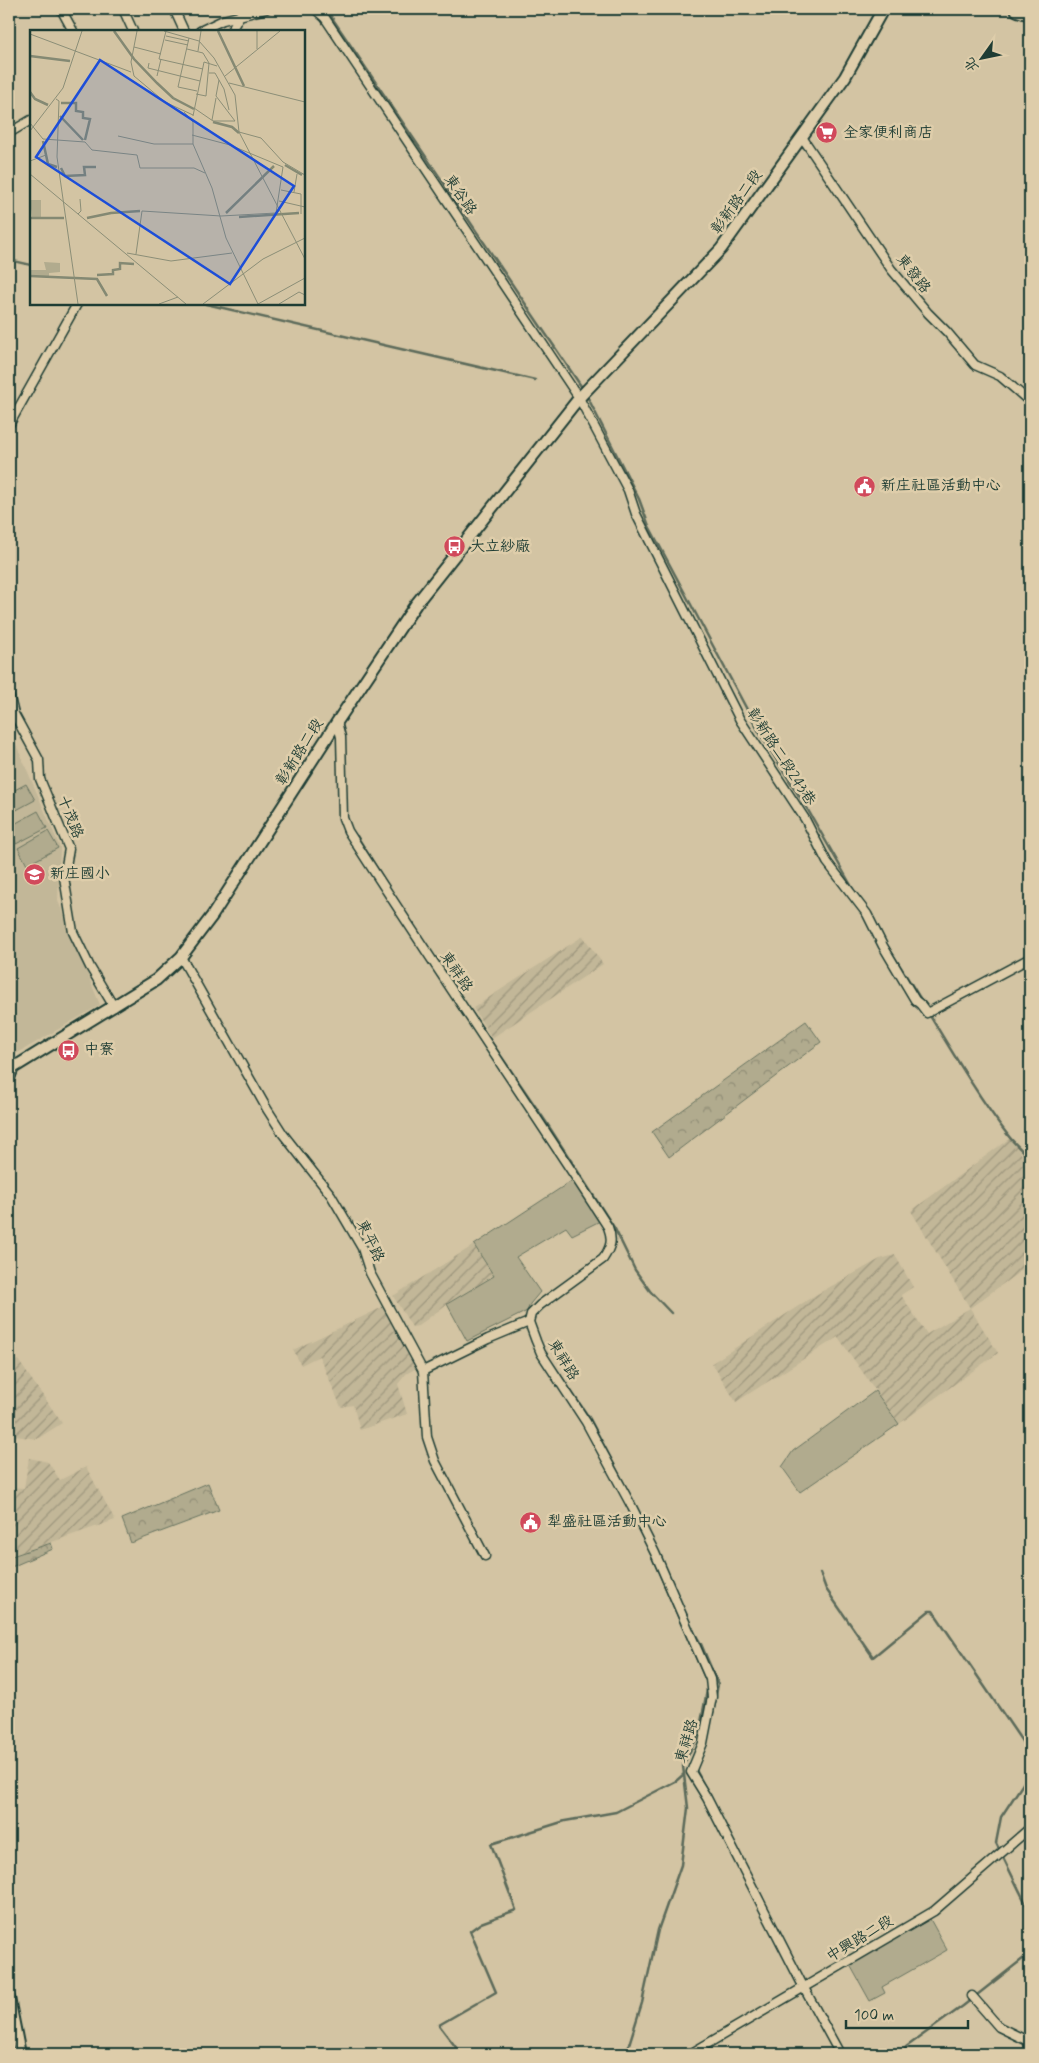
<svg xmlns="http://www.w3.org/2000/svg" width="1039" height="2063" font-family="Mynerve,'LXGW WenKai TC',sans-serif">
<style>
.built{fill:#c2b798}
.industrial{fill:url(#industrial-furrows)}
.green{fill:#b1ab8e;stroke:#687461}
.forest{fill:url(#forest-crowns);stroke:#687461}
.lines{fill:none;stroke-linecap:round;stroke-linejoin:round}
.stream{stroke:#5c6b5a;stroke-width:2.5}
.minor-casing{stroke:#1f3d34;stroke-width:11}
.tertiary-casing{stroke:#1f3d34;stroke-width:14}
.motorway-casing{stroke:#1f3d34;stroke-width:18}
.minor{stroke:#decdaa;stroke-width:8}
.tertiary{stroke:#decdaa;stroke-width:10}
.motorway{stroke:#decdaa;stroke-width:14}
.labels{text-anchor:middle;dominant-baseline:central;stroke-width:5;stroke-linejoin:round;paint-order:stroke}
.poi-label{font-size:15px;fill:#1f3d34;stroke:#decdaa;text-anchor:start}
.street-label{font-size:15px;fill:#1f3d34;stroke:#decdaa}
.inset-river{fill:none;stroke:#848973;stroke-width:2.5}
.inset-road{fill:none;stroke:#8b8e77;stroke-width:1}
.view{fill:#1d4ed8;fill-opacity:0.15;stroke:#1d4ed8;stroke-width:2.5}
.inset-edge{fill:none;stroke:#1f3d34;stroke-width:2.5}
</style>
<defs>
<pattern id="industrial-furrows" width="10" height="10" patternUnits="userSpaceOnUse" patternTransform="scale(1.25)"><rect width="10" height="10" fill="#c2b798"/><path d="M-1 1l2-2M0 10L10 0M9 11l2-2" fill="none" stroke="#9d967d"/></pattern>
<pattern id="forest-crowns" width="20" height="18" patternUnits="userSpaceOnUse" patternTransform="scale(1.25)"><rect width="20" height="18" fill="#b1ab8e"/><path d="M2 6a3 3 0 1 1 6 0M12 15a3 3 0 1 1 6 0" fill="none" stroke="#8f8c75"/></pattern>
</defs>
<rect width="100%" height="100%" fill="#d3c4a3"/>
<filter id="ink" filterUnits="userSpaceOnUse"><feTurbulence type="fractalNoise" baseFrequency=".02" numOctaves="2"/><feDisplacementMap in="SourceGraphic" scale="10" xChannelSelector="R" yChannelSelector="G"/><feConvolveMatrix kernelMatrix="1 2 1 2 8 2 1 2 1" color-interpolation-filters="sRGB"/></filter>
<g filter="url(#ink)">
<path class="built" d="M12,735L60,847L58,901L100,1005L9,1058V736Z"/>
<g class="industrial">
<path d="M583,936L603,964L492,1038L473,1008Z"/>
<path d="M1010,1138L1030,1166V1264L970,1308L998,1353L899,1424L838,1337L736,1402L712,1363L812,1297L880,1259L895,1255L913,1287L901,1295L927,1334L970,1308L911,1211Z"/>
<path d="M474,1245L494,1276L447,1304L418,1326L412,1327L393,1296Z"/>
<path d="M385,1306L420,1366L406,1374L398,1384L407,1414L360,1430L353,1405L341,1407L319,1356L301,1365L293,1350Z"/>
<path d="M18,1360L62,1423L37,1439L9,1435V1392L13,1362Z"/>
<path d="M29,1458L48,1462L60,1480L86,1467L115,1520L9,1557V1487L24,1488Z"/>
</g>
<g class="green">
<path d="M26,784L35,800L9,814V793Z"/>
<path d="M38,811L47,828L16,844L9,827Z"/>
<path d="M48,831L58,848L27,865L18,848Z"/>
<path d="M579,1176L604,1219L572,1235L566,1227L516,1257L540,1292L530,1304L527,1311L467,1341L447,1304L494,1276L474,1245Z"/>
<path d="M875,1391L899,1424L800,1492L782,1467L793,1451Z"/>
<path d="M930,1919L947,1950L882,1987L885,1993L870,2001L850,1965Z"/>
</g>
<g class="forest">
<path d="M806,1021L821,1042L669,1157L652,1132Z"/>
<path d="M208,1483L219,1510L131,1543L122,1519Z"/>
<path d="M51,1543L53,1549L9,1568V1557Z"/>
</g>
<g class="lines">
<g class="stream">
<path d="M326,9L583,389"/>
<path d="M9,260L31,265"/>
<path d="M206,304L535,380"/>
<path d="M587,396L639,499L649,526L759,732L808,810L856,894"/>
<path d="M357,836L393,894"/>
<path d="M882,937L923,1003"/>
<path d="M465,1003L546,1122L615,1229L635,1270L650,1291L671,1313"/>
<path d="M929,1014C954,1055 978,1096 1007,1134C1014,1144 1023,1150 1030,1160"/>
<path d="M542,1348L590,1419L635,1504"/>
<path d="M620,1492L647,1545L708,1685L699,1733L683,1766L688,1808L681,1865L658,1930L642,2003L626,2054"/>
<path d="M820,1573L826,1589L873,1657L929,1611H933L1030,1753"/>
<path d="M689,1623L701,1644L718,1684L713,1713"/>
<path d="M695,1768L741,1856"/>
<path d="M1030,1773L1001,1817L996,1843L1030,1912"/>
<path d="M461,2054L439,2025L496,1992L470,1931L481,1923L516,1910L491,1844L565,1821L616,1812L676,1781L684,1774"/>
<path d="M902,2054L906,2047L963,2006L1024,1958L1030,1948"/>
</g>
<defs>
<g id="minor">
<path d="M61,9L73,31"/>
<path d="M123,9L133,31"/>
<path d="M174,9L184,31"/>
<path d="M315,9L325,18L579,398L628,490L636,514L740,720L805,819L827,862L867,914L883,946L915,1000L921,1005L927,1013L1030,958"/>
<path d="M200,31L223,20L266,9"/>
<path d="M231,31L241,13"/>
<path d="M9,133L31,120"/>
<path d="M802,137L891,269L928,313L947,332L975,365L1000,376L1030,402"/>
<path d="M9,425L77,304"/>
<path d="M9,694L14,714L39,760L40,779L69,849L64,877L73,932L90,967L114,1007"/>
<path d="M337,722L341,737L343,818L348,831C433,964 522,1094 608,1227C613,1240 611,1247 603,1259L540,1305L531,1314L529,1322L536,1341L541,1353L586,1422L632,1507L655,1553L710,1679L712,1697L703,1743L691,1772L707,1798L804,1988L840,2054"/>
<path d="M181,957L267,1109L283,1134L331,1195L362,1248L370,1273L423,1371L427,1437L435,1461L485,1556"/>
<path d="M423,1371L488,1339L529,1322"/>
<path d="M972,1996L999,2027L1030,2042"/>
<path d="M690,2054L934,1911L1030,1828"/>
</g>
<g id="tertiary">
<path d="M9,1078L13,1068L156,980L181,957L212,916L337,722L416,604L579,398L721,249L845,77L883,9"/>
<path d="M9,1998L20,2054"/>
</g>
<path id="motorway" d="M1018,9L1030,13"/>
</defs>
<use href="#minor" class="minor-casing"/>
<use href="#tertiary" class="tertiary-casing"/>
<use href="#motorway" class="motorway-casing"/>
<use href="#minor" class="minor"/>
<use href="#tertiary" class="tertiary"/>
<use href="#motorway" class="motorway"/>
</g>
</g>
<defs>
<symbol id="supermarket-disc" viewBox="-11 -11 22 22"><circle r="9.5" fill="#d1495b" stroke="#decdaa"/><path d="M-6-5.5h2.5l.6 2H6L4.5 2H-2.5L-4.4-4H-6ZM-1.5 3.2a1.3 1.3 0 1 0 .1 0ZM3 3.2a1.3 1.3 0 1 0 .1 0Z" fill="#fff"/></symbol>
<symbol id="civic-disc" viewBox="-11 -11 22 22"><circle r="9.5" fill="#d1495b" stroke="#decdaa"/><path d="M-.6-6.5H3V-4.5H.6V-3L4-1V1h2V6H-6V1h2V-1L-.6-3ZM-1.2 2.5V6h2.4V2.5Z" fill="#fff"/></symbol>
<symbol id="bus-disc" viewBox="-11 -11 22 22"><circle r="9.5" fill="#d1495b" stroke="#decdaa"/><path d="M-5-6H5V4H4V6H2V4H-2V6H-4V4H-5ZM-3.5-4V0h7V-4ZM-3.5 1.2v1.5H-2V1.2ZM2 1.2v1.5H3.5V1.2Z" fill="#fff"/></symbol>
<symbol id="school-disc" viewBox="-11 -11 22 22"><circle r="9.5" fill="#d1495b" stroke="#decdaa"/><path d="M0-5L7-2L0 1L-7-2ZM-4 1L0 2.5L4 1V4Q0 6-4 4Z" fill="#fff"/></symbol>
</defs>
<g fill-rule="evenodd">
<use href="#supermarket-disc" x="814" y="120" width="25" height="25"/>
<use href="#civic-disc" x="852" y="474" width="25" height="25"/>
<use href="#bus-disc" x="442" y="534" width="25" height="25"/>
<use href="#school-disc" x="22" y="862" width="25" height="25"/>
<use href="#bus-disc" x="56" y="1038" width="25" height="25"/>
<use href="#civic-disc" x="518" y="1510" width="25" height="25"/>
</g>
<g class="labels">
<g class="poi-label">
<text x="843" y="133">全家便利商店</text>
<text x="881" y="486">新庄社區活動中心</text>
<text x="470" y="547">大立紗廠</text>
<text x="50" y="874">新庄國小</text>
<text x="84" y="1050">中寮</text>
<text x="547" y="1522">犁盛社區活動中心</text>
</g>
<g class="street-label">
<text transform="translate(460 195) rotate(56)">東谷路</text>
<text transform="translate(737 202) rotate(-54)">彰新路二段</text>
<text transform="translate(913 274) rotate(52)">東發路</text>
<text transform="translate(300 752) rotate(-58)">彰新路二段</text>
<text transform="translate(781 757) rotate(57)">彰新路二段243巷</text>
<text transform="translate(70 817) rotate(68)">十茂路</text>
<text transform="translate(456 972) rotate(56)">東祥路</text>
<text transform="translate(370 1241) rotate(65)">東平路</text>
<text transform="translate(563 1360) rotate(59)">東祥路</text>
<text transform="translate(687 1741) rotate(-73)">東祥路</text>
<text transform="translate(860 1939) rotate(-31)">中興路二段</text>
</g>
</g>
<g transform="translate(30 30)">
<rect width="275" height="275" fill="#d3c4a3"/>
<path d="M0,170H11V187H2Z" fill="#b1ab8e"/>
<path d="M14,232L30,233V242L19,243V246H0V240H16Z" fill="#b1ab8e"/>
<path class="inset-river" d="M84,1L104,29L127,53L143,68L164,79M188,1L214,56M0,26L40,31M0,62L5,69L18,75M31,73H46V81L53,82V88L60,89L55,110M30,86L53,110M183,92L202,97L209,103M13,111L18,134L27,137M255,135L272,145M31,138L35,146L55,145L54,137H66M196,183L244,136M209,187L269,183M0,188H34M57,188L81,183L110,181M67,245L83,244V240L90,239V233L104,234M0,246L67,249L77,266"/>
<path class="inset-road" d="M107,1L101,32L104,46L135,72L163,85M134,1L169,11L184,28L205,65L209,102L275,229M136,1L129,29L173,39M227,1V19M0,4L101,42M136,6L159,11M159,8L148,57L167,61M135,10L158,15M104,17L131,24M157,19L173,23L179,33L176,66L166,64M168,21L171,1M119,33L118,38L170,51M179,43H185L194,59L199,80M127,46L131,29M195,46L250,1M189,50L186,66L205,91M199,53L275,72M26,69L29,71L27,127L48,274M164,78L183,91H205M154,82L163,92V114L182,158L196,208L228,274M163,86L174,32L187,36M182,90L186,68M0,93L13,109L55,112L62,120L107,125L110,138H164L175,143M0,101L33,58L52,1M209,102L231,108L253,132L275,145M88,106L124,114H163M0,131L16,125M0,144L156,274M251,160L271,164V184M264,162L267,144M249,171L275,177M48,184L51,181L50,169M97,223L141,231L202,223M106,224L112,181L191,186L246,183L253,137L200,115L162,105M129,274L148,267M173,274L233,229L275,208M228,274L275,248M249,274L269,262L275,265"/>
<path class="view" d="M70,30L264,156L200,254L6,127Z"/>
<rect width="275" height="275" class="inset-edge"/>
</g>
<rect width="1039" height="2063" fill="none" stroke="#decdaa" stroke-width="30"/>
<rect x="15" y="15" width="1009" height="2033" fill="none" stroke="#1f3d34" stroke-width="2" filter="url(#ink)"/>
<g transform="translate(982 58) rotate(237)" stroke="#decdaa" stroke-width="4" paint-order="stroke">
<path d="M0-4L9 19L0 12L-9 19Z" fill="#1f3d34"/>
<text y="-8" font-size="14" font-weight="bold" text-anchor="middle" fill="#1f3d34">北</text>
</g>
<path d="M846 2020v8h122v-8" fill="none" stroke="#1f3d34" stroke-width="2.5"/>
<text x="854" y="2020" font-size="15" fill="#1f3d34" stroke="#decdaa" stroke-width="4" paint-order="stroke">100 m</text>
</svg>
